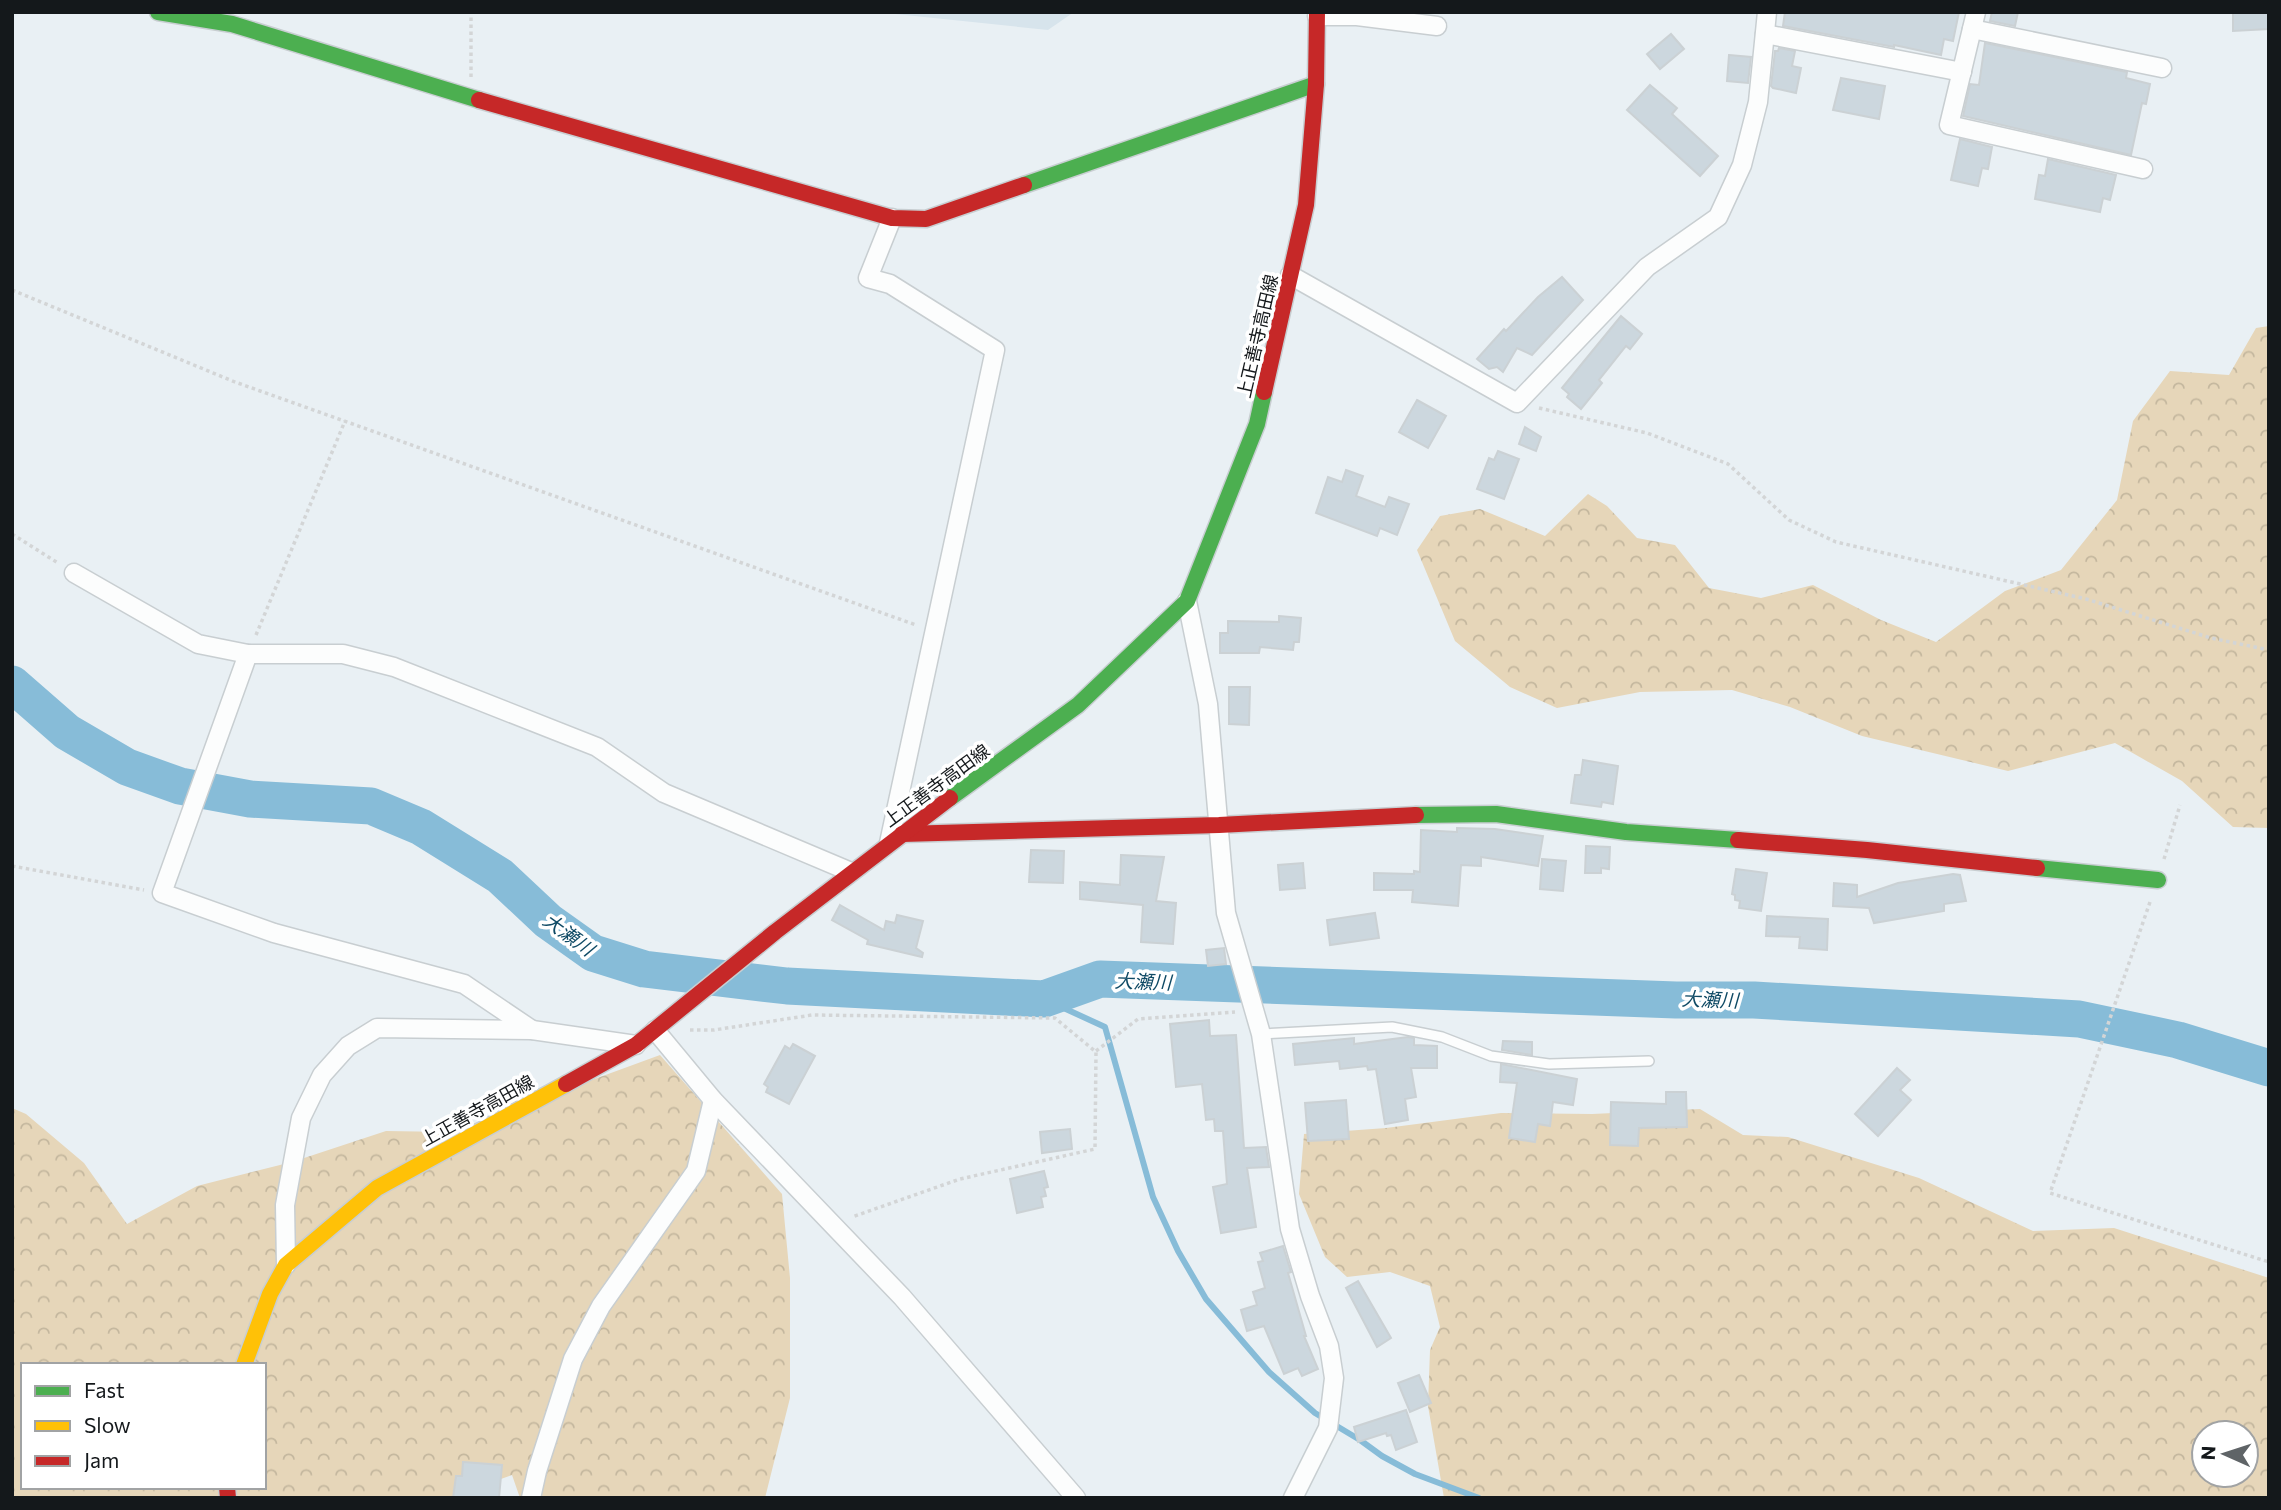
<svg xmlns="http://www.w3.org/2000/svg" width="2281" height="1510" font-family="Commissioner,'Noto Sans JP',sans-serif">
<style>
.built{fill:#d7e4ec}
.forest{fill:url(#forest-crowns);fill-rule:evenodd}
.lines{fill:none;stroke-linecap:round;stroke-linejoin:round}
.stream{stroke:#87bcd8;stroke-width:6}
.river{stroke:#87bcd8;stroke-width:37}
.building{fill:#ccd7de;stroke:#cbd1d4;stroke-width:2}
.lane-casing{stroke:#c8ced1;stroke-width:12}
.street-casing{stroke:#c8ced1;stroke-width:21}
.fast-casing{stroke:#c8ced1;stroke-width:19}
.slow-casing{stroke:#c8ced1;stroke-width:19}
.jam-casing{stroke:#c8ced1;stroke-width:19}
.path{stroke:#d3d5d6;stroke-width:3.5;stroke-dasharray:3.5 3.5;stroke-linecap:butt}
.lane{stroke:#fcfdfd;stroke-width:9}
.street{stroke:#fcfdfd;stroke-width:18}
.fast{stroke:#4caf50;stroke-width:16}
.slow{stroke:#ffc107;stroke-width:16}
.jam{stroke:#c62828;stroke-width:16}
.labels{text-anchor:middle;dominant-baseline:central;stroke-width:7;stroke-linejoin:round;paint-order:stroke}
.street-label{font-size:18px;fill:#14181b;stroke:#fff}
.water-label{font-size:19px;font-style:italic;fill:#0f4a65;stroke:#fff}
</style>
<defs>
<pattern id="forest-crowns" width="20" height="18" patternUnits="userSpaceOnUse" patternTransform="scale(1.75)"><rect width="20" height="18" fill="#e6d6b9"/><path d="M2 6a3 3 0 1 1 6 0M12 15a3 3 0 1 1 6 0" fill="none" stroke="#c4b79e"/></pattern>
</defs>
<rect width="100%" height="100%" fill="#e9f0f4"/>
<path class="built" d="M876,12H1074L1048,30Z"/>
<g class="forest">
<path d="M2269,326V828L2233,827L2182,781L2115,743L2008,771L1862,736L1790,707L1732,690L1640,692L1557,708L1510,687L1455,641L1417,550L1440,516L1480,509L1545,536L1588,494L1607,506L1637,538L1675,545L1709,588L1761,598L1813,585L1881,620L1936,642L2005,591L2061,570L2117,500L2133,421L2170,371L2229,375L2256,328Z"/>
<path d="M660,1055L782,1194L790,1278V1398L765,1498H520L512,1475L448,1498H12V1108L26,1114L84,1163L127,1224L197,1186L292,1162L386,1131L450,1132ZM23,1365H264V1487H23Z"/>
<path d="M1700,1109L1743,1135L1788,1137L1919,1178L2033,1231L2114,1228L2269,1278V1498H1444L1428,1406L1430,1350L1440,1327L1430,1286L1390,1272L1347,1277L1325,1257L1299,1194L1304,1134L1386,1128L1501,1113L1592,1114ZM2204,1433H2246V1475H2204Z"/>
</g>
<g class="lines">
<path class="stream" d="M1044,999L1105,1027L1153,1197L1178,1251L1206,1299L1269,1372L1315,1413L1360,1440L1382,1456L1415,1474L1479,1498"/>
<path class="river" d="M12,684L67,732L127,767L180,786L250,799L371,806L421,827L500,876L548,921L593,953L644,969L787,986L1044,999L1100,979L1676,1000H1754L2079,1019L2178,1040L2269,1068"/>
</g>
<g class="building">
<path d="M1785,12H1959L1953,41L1944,39L1941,55L1894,45V47L1783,26Z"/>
<path d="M1992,12H2018L2015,26L1990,21Z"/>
<path d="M2233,12H2269V29L2233,31Z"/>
<path d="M1671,34L1684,49L1660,69L1647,54Z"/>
<path d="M1985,43L2127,72L2126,78L2150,84L2146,104L2142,103L2131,155L1963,116L1970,84L1979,85Z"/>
<path d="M1779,48L1795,51L1792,66L1801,68L1796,93L1773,88L1771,86L1775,51H1778Z"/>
<path d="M1729,55L1751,57L1748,83L1727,81Z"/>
<path d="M1841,78L1885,86L1879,119L1833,110Z"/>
<path d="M1650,85L1677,108L1672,114L1718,156L1700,176L1627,110Z"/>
<path d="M1960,139L1992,147L1988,169L1982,168L1978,186L1951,180Z"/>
<path d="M2048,159L2116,175L2110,200L2103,198L2100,212L2035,199L2039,175L2045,176Z"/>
<path d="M1562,277L1583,300L1532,355L1517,348L1503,372L1497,367L1489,369L1477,359L1504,329L1506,331L1538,297Z"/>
<path d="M1621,316L1642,334L1630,349L1626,346L1599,380L1602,383L1581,409L1567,397L1569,394L1562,388Z"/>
<path d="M1417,400L1446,416L1428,448L1399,432Z"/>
<path d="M1525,427L1541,437L1536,451L1519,444Z"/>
<path d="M1498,451L1519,459L1504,499L1477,489L1489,458L1494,460Z"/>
<path d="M1346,470L1363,476L1356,496L1385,507L1389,497L1409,504L1397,535L1380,528L1377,536L1316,513L1328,477L1342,482Z"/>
<path d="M1279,616L1301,618L1299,642H1294L1293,650L1260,647L1259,653H1220V633H1228V621L1279,622Z"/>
<path d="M1229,687H1250L1249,725L1229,724Z"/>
<path d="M1583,760L1618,766L1613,804L1602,802L1601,807L1571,803L1575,775H1581Z"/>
<path d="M1457,828L1495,829L1543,836L1538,866L1481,857V866L1461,865L1458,906L1412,902L1413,890H1374V873L1414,874V871L1420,872L1421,830L1457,832Z"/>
<path d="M1586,846L1610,847L1609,869L1601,868V873H1585Z"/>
<path d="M1031,850L1064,851L1063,883L1029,882Z"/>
<path d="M1121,855L1164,857L1156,901L1176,903L1173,944L1141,942L1143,905L1080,899V882L1120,885Z"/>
<path d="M1542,859L1566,861L1563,891L1540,889Z"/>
<path d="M1303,863L1305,888L1280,890L1278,865Z"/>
<path d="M1736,869L1767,873L1761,911L1739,908L1740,901L1735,900V895L1732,894Z"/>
<path d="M1953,874L1960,875L1966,901L1944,904V911L1874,923L1869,908L1833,906L1834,883L1857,885V897L1898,883Z"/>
<path d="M840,905L884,930L886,921L895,923L897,915L923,921L916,948L923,953L922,957L867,944L868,940L832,920Z"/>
<path d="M1375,913L1379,938L1330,945L1327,920Z"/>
<path d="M1767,916L1828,919L1827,950L1799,948L1800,937L1766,936Z"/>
<path d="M1224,948L1226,964L1208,966L1206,950Z"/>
<path d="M1209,1020L1210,1036L1236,1035L1244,1148L1266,1147L1269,1167L1247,1168L1256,1227L1221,1233L1213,1187L1227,1184L1223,1131H1215L1214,1119L1206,1120L1202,1084L1176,1087L1170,1024Z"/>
<path d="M1408,1037L1414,1038V1045L1437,1046V1068H1411L1416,1097L1405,1099L1408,1120L1385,1124L1376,1069L1368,1070L1367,1066L1340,1069L1339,1061L1295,1065L1293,1044L1354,1038V1044Z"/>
<path d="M1503,1041L1532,1042V1055L1502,1050Z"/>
<path d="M793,1044L815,1056L789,1104L766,1092L768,1087L764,1084L785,1046L790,1049Z"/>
<path d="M1501,1064L1577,1079L1573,1105L1553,1102L1550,1126L1538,1124L1535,1142L1509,1138L1517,1083L1500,1082Z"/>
<path d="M1897,1068L1910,1080L1900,1090L1911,1100L1878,1136L1855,1114Z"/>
<path d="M1666,1092H1686L1687,1127L1639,1128L1638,1146L1610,1145L1611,1102L1666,1104Z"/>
<path d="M1346,1100L1349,1139L1308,1141L1305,1103Z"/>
<path d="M1070,1129L1072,1149L1042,1153L1040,1132Z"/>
<path d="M1044,1171L1048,1187L1044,1188L1046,1196L1041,1197L1043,1207L1017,1213L1010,1179Z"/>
<path d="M1283,1246L1291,1272L1288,1273L1306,1336H1304L1318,1369L1302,1376L1298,1368L1284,1374L1264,1326L1247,1331L1241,1310L1257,1305L1253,1292L1265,1288L1258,1262L1263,1261L1260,1253Z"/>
<path d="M1358,1281L1391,1338L1377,1347L1346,1288Z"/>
<path d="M1419,1375L1431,1403L1410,1412L1398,1383Z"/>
<path d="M1406,1410L1417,1442L1396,1450L1391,1435L1387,1436L1386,1433L1358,1442L1354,1427Z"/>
<path d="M463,1462L502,1465L499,1498H453L456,1476H462Z"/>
</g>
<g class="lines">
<defs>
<path id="lane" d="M1261,1034L1392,1027L1442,1037L1491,1056L1549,1064L1649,1061"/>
<g id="street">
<path d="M1976,12L1949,125L2143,169"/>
<path d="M1317,16H1357L1437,26"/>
<path d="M1972,29L2162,68"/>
<path d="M1765,34L1962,72"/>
<path d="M1290,275L1517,403L1647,267L1718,217L1742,165L1758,102L1767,12"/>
<path d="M74,573L198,644L248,654H343L394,667L597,747L664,793L851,872"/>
<path d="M1187,601L1208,704L1226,913L1261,1034L1290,1229L1310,1296L1329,1346L1334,1378L1328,1428L1293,1498"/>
<path d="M248,654L162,893L274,933L464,984L532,1030"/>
<path d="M889,843L995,350L890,284L868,278L892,218"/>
<path d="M655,1030L713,1100L902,1297L1076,1498"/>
<path d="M286,1265L285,1205L301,1118L322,1075L348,1046L377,1028L532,1030L636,1045"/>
<path d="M531,1498L537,1471L573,1359L601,1306L696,1171L713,1100"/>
</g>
<g id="fast">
<path d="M158,12L232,24L479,100"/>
<path d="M1024,185L1316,84"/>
<path d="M950,798L1078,705L1187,601L1257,424L1264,392"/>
<path d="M1416,815L1496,814L1626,832L1738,840"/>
<path d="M2037,868L2158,880"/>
</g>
<path id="slow" d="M244,1365L270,1294L286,1265L377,1188L566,1084"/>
<g id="jam">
<path d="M479,100L892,218L926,219L1024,185"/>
<path d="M1264,392L1306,205L1316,84L1317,12"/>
<path d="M902,834L1219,825L1416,815"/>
<path d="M1738,840L1867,850L2037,868"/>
<path d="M566,1084L636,1045L775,932L950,798"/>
<path d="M227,1487L228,1498"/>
</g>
</defs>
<use href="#lane" class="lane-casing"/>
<use href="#street" class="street-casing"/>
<use href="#fast" class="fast-casing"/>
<use href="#slow" class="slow-casing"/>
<use href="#jam" class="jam-casing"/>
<g class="path">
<path d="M471,77V12"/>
<path d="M12,290L235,382L916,625"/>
<path d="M1539,408L1647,433L1728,464L1789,520L1836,542L2086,599L2211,638L2269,650"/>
<path d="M12,534L58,563"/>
<path d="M256,635L345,421"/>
<path d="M2164,859L2180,805"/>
<path d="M12,866L144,890"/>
<path d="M2150,902L2050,1193L2269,1262"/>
<path d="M690,1030H714L812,1015L1055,1018L1096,1052L1095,1149L960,1179L852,1217"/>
<path d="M1096,1051L1138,1019L1235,1012"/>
</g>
<use href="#lane" class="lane"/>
<use href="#street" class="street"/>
<use href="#fast" class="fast"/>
<use href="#slow" class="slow"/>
<use href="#jam" class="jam"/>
</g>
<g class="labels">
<g class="street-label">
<text transform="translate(1257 336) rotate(-77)">上正善寺高田線</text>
<text transform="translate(936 785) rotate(-36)">上正善寺高田線</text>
<text transform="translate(477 1110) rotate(-29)">上正善寺高田線</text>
</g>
<g class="water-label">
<text transform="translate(569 934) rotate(36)">大瀬川</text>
<text transform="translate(1143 981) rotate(2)">大瀬川</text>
<text transform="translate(1710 999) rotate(2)">大瀬川</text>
</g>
</g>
<rect width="2281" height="1510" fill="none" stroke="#14181b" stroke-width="28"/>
<rect x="21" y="1363" width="245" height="126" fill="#ffffff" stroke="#a1a3a4" stroke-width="2"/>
<rect x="35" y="1386" width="35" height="10" fill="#4caf50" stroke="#a1a3a4" stroke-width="2"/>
<text x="84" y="1398" font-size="21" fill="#14181b">Fast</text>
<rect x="35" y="1421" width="35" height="10" fill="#ffc107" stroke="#a1a3a4" stroke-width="2"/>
<text x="84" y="1433" font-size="21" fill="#14181b">Slow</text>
<rect x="35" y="1456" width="35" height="10" fill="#c62828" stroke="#a1a3a4" stroke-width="2"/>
<text x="84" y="1468" font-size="21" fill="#14181b">Jam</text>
<g transform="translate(2225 1454) rotate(273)"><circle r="33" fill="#ffffff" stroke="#a1a3a4" stroke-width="2"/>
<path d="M0-5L12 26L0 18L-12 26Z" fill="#5f6467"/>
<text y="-10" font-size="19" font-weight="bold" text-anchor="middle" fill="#14181b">N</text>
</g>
</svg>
